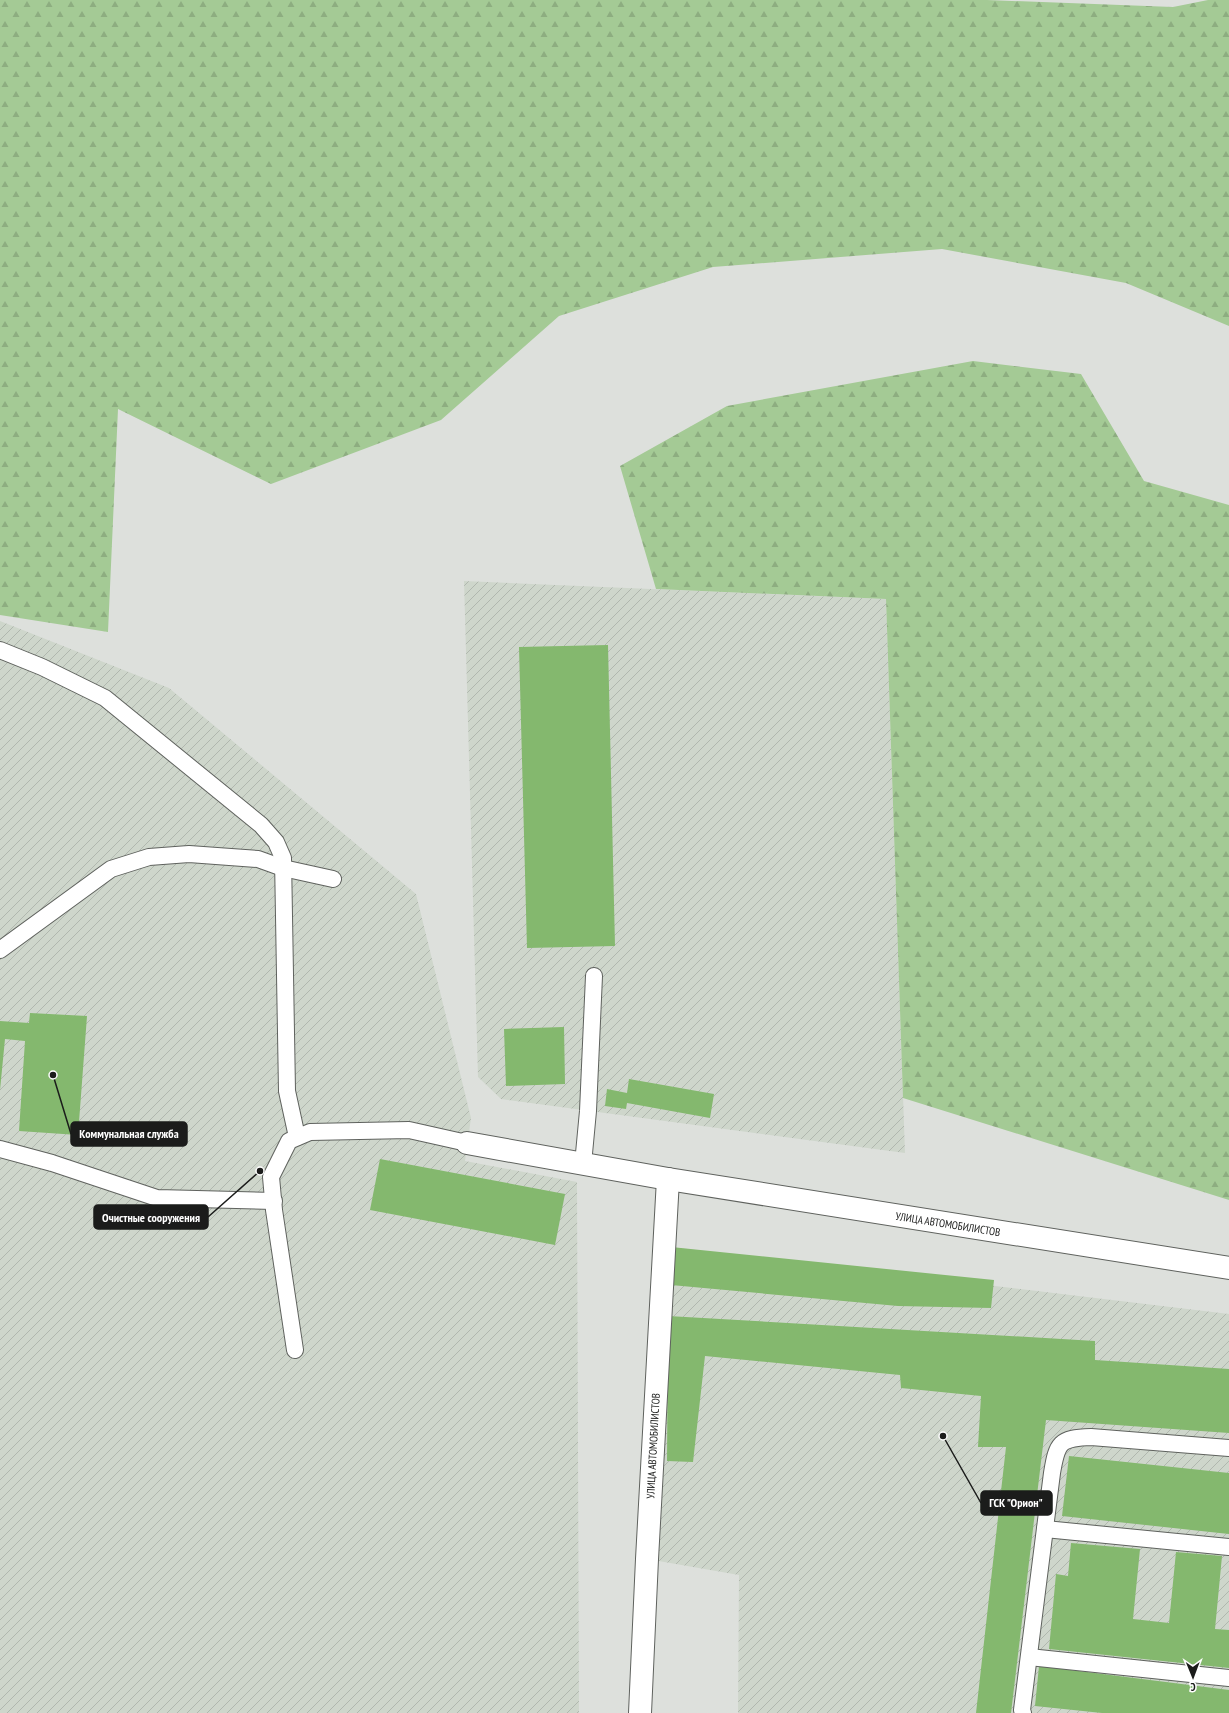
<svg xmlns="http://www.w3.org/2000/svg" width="1229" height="1713" font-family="'PT Sans Narrow',sans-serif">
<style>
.industrial{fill:url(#industrial-furrows)}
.forest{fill:url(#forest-firs)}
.building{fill:#84b86e}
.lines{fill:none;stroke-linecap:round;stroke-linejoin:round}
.service-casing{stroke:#5f625e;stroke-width:18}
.minor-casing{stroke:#5f625e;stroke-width:24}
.service{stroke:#fff;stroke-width:16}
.minor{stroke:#fff;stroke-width:22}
.labels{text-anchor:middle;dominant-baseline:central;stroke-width:4;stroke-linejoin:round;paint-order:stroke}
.street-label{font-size:11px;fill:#1b1c1b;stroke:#fff}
.leader{fill:none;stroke:#1b1c1b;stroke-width:1.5}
.callout-dot{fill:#1b1c1b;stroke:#fff;stroke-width:1.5}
.callout{fill:#1b1c1b;stroke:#1b1c1b;stroke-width:1.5}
.callout-label{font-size:12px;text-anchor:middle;font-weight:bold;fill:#fff}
</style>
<defs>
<pattern id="industrial-furrows" width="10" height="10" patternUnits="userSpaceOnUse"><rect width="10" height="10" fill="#ced6cb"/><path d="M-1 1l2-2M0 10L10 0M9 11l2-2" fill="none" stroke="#b0b7ae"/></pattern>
<pattern id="forest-firs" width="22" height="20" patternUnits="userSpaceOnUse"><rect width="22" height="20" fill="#a4ca95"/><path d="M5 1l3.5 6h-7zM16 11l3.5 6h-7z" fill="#8dad80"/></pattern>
</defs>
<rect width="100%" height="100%" fill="#dde0dc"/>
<g class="industrial">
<path d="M464,581L886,599L905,1153L501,1099L478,1077Z"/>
<path d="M0,621L169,688L416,894L471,1118L465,1161L577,1182L579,1713H0Z"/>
<path d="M671,1247L1229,1314V1713H738L739,1575L647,1559Z"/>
</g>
<g class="forest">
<path d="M0,0H987L1173,7L1208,0H1229V326L1126,283L942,249L713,267L559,316L441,420L271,484L118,409L108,632L0,615Z"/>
<path d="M973,361L1081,374L1144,481L1229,505V1200L903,1098L886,599L656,589L620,466L727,406Z"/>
</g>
<g class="building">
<path d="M608,645L615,946L527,948L519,647Z"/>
<path d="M30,1013L87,1016L78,1135L19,1131L25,1041L5,1039L0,1090V1021L29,1023Z"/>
<path d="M564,1027L565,1084L506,1086L504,1029Z"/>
<path d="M629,1079L714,1094L710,1118L627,1103L626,1109L605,1106L607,1089L627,1093Z"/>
<path d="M380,1159L565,1194L555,1245L370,1210Z"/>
<path d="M671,1247L994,1280L991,1308L898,1306L671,1285Z"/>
<path d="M668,1316L1095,1341V1360L1229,1369V1433L1046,1420L1011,1713H976L1006,1447H978L981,1396L901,1388L900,1375L705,1356L693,1462L667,1461Z"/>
<path d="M1069,1456L1229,1473V1534L1062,1516Z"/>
<path d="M1071,1543L1140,1549L1133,1619L1169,1623L1176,1552L1222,1556L1215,1629L1229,1630V1668L1049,1649L1056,1574L1068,1576Z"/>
<path d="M1039,1666L1229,1690V1713H1102L1035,1706Z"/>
</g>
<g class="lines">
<defs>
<g id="service">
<path d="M0,650L42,667L105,698L261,825L276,842L283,858L287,1091L297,1137"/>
<path d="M0,950L111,869L149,857L189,854L258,859L283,868L333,879"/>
<path d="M0,1149L52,1163L157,1198L274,1201"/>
<path d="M583,1164L588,1111L594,976"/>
<path d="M295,1350L274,1210L271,1177L289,1141L310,1132L409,1130L467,1143"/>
<path d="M1045,1529L1229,1547"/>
<path d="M1029,1657L1229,1678"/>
<path d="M1023,1713L1022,1710L1052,1473C1057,1443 1059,1438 1091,1437L1229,1448"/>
</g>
<g id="minor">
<path d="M467,1143L668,1179L1229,1268"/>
<path d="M640,1713L647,1559L668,1179"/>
</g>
</defs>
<use href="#service" class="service-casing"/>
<use href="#minor" class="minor-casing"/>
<use href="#service" class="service"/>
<use href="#minor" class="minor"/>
</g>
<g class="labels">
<g class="street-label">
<text transform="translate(948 1224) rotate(9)">УЛИЦА АВТОМОБИЛИСТОВ</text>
<text transform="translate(653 1446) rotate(-87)">УЛИЦА АВТОМОБИЛИСТОВ</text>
</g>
</g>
<path class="leader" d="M53 1075L71 1134M260 1171L208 1217M943 1436L981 1503"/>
<g class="callout-dot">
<circle cx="53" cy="1075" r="4"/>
<circle cx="260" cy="1171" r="4"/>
<circle cx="943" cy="1436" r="4"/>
</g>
<g class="callout">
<rect x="71" y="1122" width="116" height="24" rx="4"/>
<rect x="94" y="1205" width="114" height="24" rx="4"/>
<rect x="981" y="1491" width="71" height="24" rx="4"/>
</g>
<g class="callout-label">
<text x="129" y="1138">Коммунальная служба</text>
<text x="151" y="1222">Очистные сооружения</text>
<text x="1016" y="1507">ГСК "Орион"</text>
</g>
<g transform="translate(1193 1677) rotate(179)" stroke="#ffffff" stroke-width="3" paint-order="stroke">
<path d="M0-3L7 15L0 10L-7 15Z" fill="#1b1c1b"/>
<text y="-6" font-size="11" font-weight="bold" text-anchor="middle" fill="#1b1c1b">С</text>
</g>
</svg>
